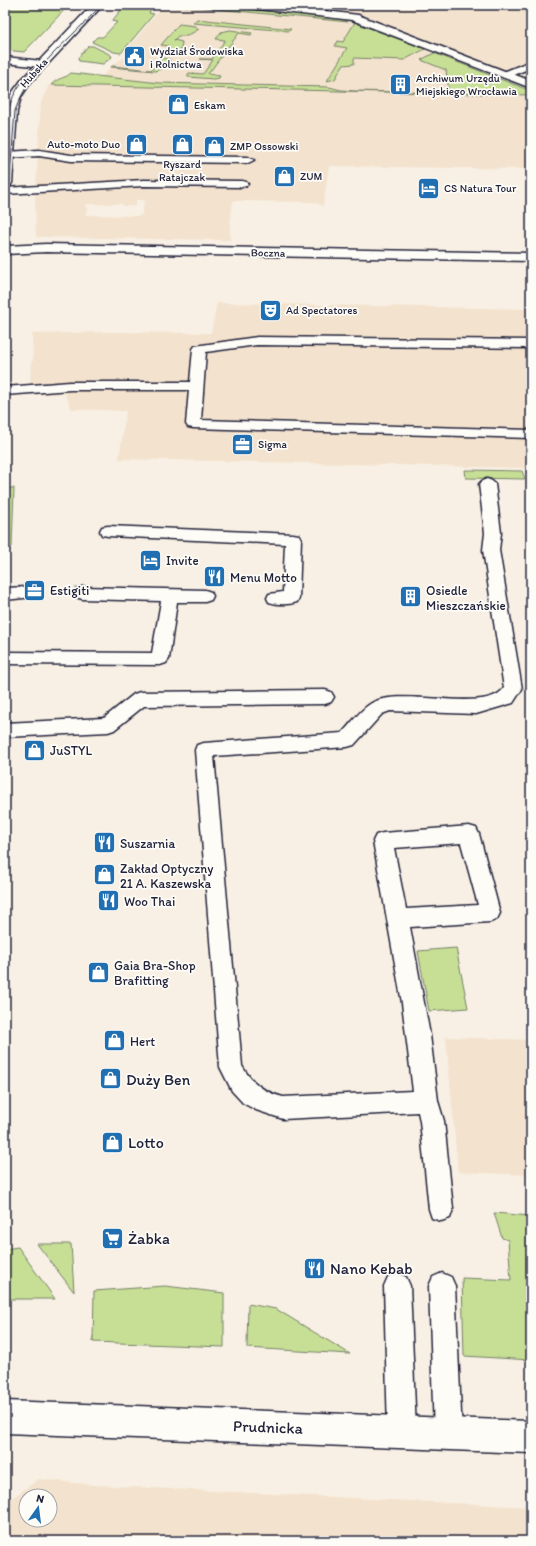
<svg xmlns="http://www.w3.org/2000/svg" width="536" height="1546" font-family="Itim,sans-serif">
<style>
.built{fill:#f3e2cd;fill-rule:evenodd}
.green{fill:#c7df95;stroke:#748068}
.lines{fill:none;stroke-linecap:round;stroke-linejoin:round}
.service-casing{stroke:#22223b;stroke-width:3}
.minor-casing{stroke:#22223b;stroke-width:3}
.tertiary-casing{stroke:#22223b;stroke-width:3}
.service{fill:#fdfcf7;fill-rule:evenodd}
.minor{fill:#fdfcf7;fill-rule:evenodd}
.tertiary{fill:#fdfcf7;fill-rule:evenodd}
.tram{stroke:#22223b;stroke-width:1}
.labels{text-anchor:middle;dominant-baseline:central;stroke-width:3.5;stroke-linejoin:round;paint-order:stroke}
.far-poi-label{font-size:11px;fill:#22223b;stroke:#fdfcf7;text-anchor:start}
.far-street-label{font-size:11px;fill:#22223b;stroke:#fdfcf7}
.poi-label{font-size:13px;fill:#22223b;stroke:#fdfcf7;text-anchor:start}
.near-poi-label{font-size:16px;fill:#22223b;stroke:#fdfcf7;text-anchor:start}
.near-street-label{font-size:16px;fill:#22223b;stroke:#fdfcf7}
</style>
<rect width="100%" height="100%" fill="#f8f0e4"/>
<filter id="ink" filterUnits="userSpaceOnUse"><feTurbulence type="fractalNoise" baseFrequency=".025" numOctaves="2"/><feDisplacementMap in="SourceGraphic" scale="8" xChannelSelector="R" yChannelSelector="G"/><feConvolveMatrix kernelMatrix="1 2 1 2 8 2 1 2 1" color-interpolation-filters="sRGB"/></filter>
<g filter="url(#ink)">
<g class="built">
<path d="M164,5H177L348,22L350,21L531,91V169L329,166L323,206L314,202L233,201L230,225V240L36,237L35,203L41,102L49,85L95,86L112,65L127,55L123,54ZM136,200H145L141,216L85,215L87,210L86,204H123V206H136Z"/>
<path d="M277,5H531V81L361,15L337,11Z"/>
<path d="M217,303L531,309V468L119,459L126,411L72,409L66,397L65,393L30,395L31,361H33L32,334L109,332L211,333Z"/>
<path d="M446,1037L531,1040V1175L458,1172Z"/>
<path d="M39,1479L94,1485L531,1507V1541H5V1503ZM26,1496H50V1520H26Z"/>
</g>
<g class="green">
<path d="M5,5H69L24,52L5,50Z"/>
<path d="M125,5H156L149,13L154,14L121,53L114,52L92,42L97,37H103L117,22L112,21Z"/>
<path d="M177,5H210L343,19L348,22Z"/>
<path d="M197,19L291,29L289,31L193,23Z"/>
<path d="M355,22L359,24L425,49L404,60L354,58V64L343,65L335,79L327,81L347,48L335,46L338,41L343,42Z"/>
<path d="M179,24L195,26L199,29L187,36H178L174,40L182,42L181,50L170,52L171,51L166,50L169,46L161,45Z"/>
<path d="M230,30L252,33L251,35L239,33L208,74L220,76L219,78L214,79L188,77L187,76L189,73L203,74L213,60L200,59H212L225,40L216,39L221,32Z"/>
<path d="M88,46H93L111,55L112,57L103,64L79,61L78,58Z"/>
<path d="M434,53L531,91V95L51,85C58,77 65,79 71,73L159,83L329,87L341,90L354,91L449,93L446,70L421,60Z"/>
<path d="M162,58L169,59L170,61L161,69L155,71L111,67L112,66L151,70Z"/>
<path d="M465,470L522,471L525,479L466,478Z"/>
<path d="M8,488H14L12,547H5V490Z"/>
<path d="M456,948L468,1008L429,1011L418,951Z"/>
<path d="M494,1213L531,1216V1360L464,1356L462,1278L511,1280L508,1240L502,1238Z"/>
<path d="M37,1244H71L74,1292Z"/>
<path d="M18,1247L55,1299H5V1249Z"/>
<path d="M165,1286L224,1293V1347L93,1342L94,1291Z"/>
<path d="M248,1304L276,1309L350,1354L247,1348Z"/>
</g>
<g class="lines">
<defs>
<g id="service">
<path d="M5,57L42,61L47,64L42,67L5,63Z"/>
<path d="M531,61V68L505,78L500,75L501,73Z"/>
<path d="M39,150L71,155L248,157L254,160L248,163L71,161L39,156L5,158V152H7Z"/>
<path d="M144,180L242,181L246,182L248,184L246,186L242,187L144,186L5,194V188Z"/>
<path d="M257,337L531,340V348L257,345L206,352L201,420L531,430V438L193,428L188,427L186,424L189,390H70L5,395V387L70,382H190L193,349L195,346Z"/>
<path d="M487,479L492,481L495,484L501,533L499,550L522,689L513,703L476,714L390,711L382,714L354,745L347,747L214,756L242,1066C252,1083 264,1092 283,1097L413,1091L402,1003L373,841L376,835L383,833L469,826L476,828L479,834L500,913L497,919L490,922L410,927L430,1035L438,1101L444,1121L453,1209L450,1218L441,1221L432,1218L429,1209L420,1121L418,1112L283,1119L256,1110L243,1103L232,1091L220,1067L195,750L197,745L204,743L342,733C350,725 360,710 370,704C398,685 486,715 504,688L483,550L485,533L479,484L482,481ZM461,843L478,905L406,909L394,848Z"/>
<path d="M108,526L293,534L299,535L301,539L299,598L297,602C288,605 278,605 269,602L267,598L269,594L283,592L285,544L108,536L102,535L100,531L102,527Z"/>
<path d="M27,587L33,589L35,593L33,597L5,600V588Z"/>
<path d="M82,587L205,590L211,592L213,596L211,600L205,602H177L169,659L166,663L160,665L5,664V652L152,653L161,601L82,599L76,597L74,593L76,589Z"/>
<path d="M325,690L331,692L334,697L331,702L325,704L144,706L114,730L108,732L5,737V723L104,718L134,694L140,692Z"/>
<path d="M397,1273L406,1277L410,1286L416,1432L412,1442L402,1446L392,1442L388,1432L384,1286L388,1277Z"/>
<path d="M442,1273L451,1277L455,1286L462,1434L458,1444L448,1448L438,1444L434,1434L429,1286L433,1277Z"/>
</g>
<g id="minor">
<path d="M245,5H277L358,15L531,81V88L352,20L250,8Z"/>
<path d="M46,244L531,253V261L46,252L5,254V246Z"/>
<path d="M5,1401L531,1421V1453L5,1433Z"/>
</g>
<path id="tertiary" d="M92,5H103L31,82L21,97L17,111L12,183L10,186L5,187V111L9,97L23,78Z"/>
</defs>
<use href="#service" class="service-casing"/>
<use href="#minor" class="minor-casing"/>
<use href="#tertiary" class="tertiary-casing"/>
<use href="#service" class="service"/>
<use href="#minor" class="minor"/>
<use href="#tertiary" class="tertiary"/>
<g class="tram">
<path d="M5,132C8,102 14,89 35,67"/>
<path d="M5,239L15,111C30,67 72,39 101,5"/>
</g>
</g>
</g>
<defs>
<symbol id="civic-square" viewBox="-11 -11 22 22"><rect x="-9" y="-9" width="18" height="18" rx="4" fill="#1f6fb2" stroke="#fdfcf7"/><path d="M-.6-6.5H3V-4.5H.6V-3L4-1V1h2V6H-6V1h2V-1L-.6-3ZM-1.2 2.5V6h2.4V2.5Z" fill="#fff"/></symbol>
<symbol id="building-square" viewBox="-11 -11 22 22"><rect x="-9" y="-9" width="18" height="18" rx="4" fill="#1f6fb2" stroke="#fdfcf7"/><path d="M-4-6H4V6H1V3H-1V6H-4ZM-2.5-4.3h1.7v1.8h-1.7ZM.8-4.3h1.7v1.8H.8ZM-2.5-1h1.7V.8h-1.7ZM.8-1h1.7V.8H.8Z" fill="#fff"/></symbol>
<symbol id="shop-square" viewBox="-11 -11 22 22"><rect x="-9" y="-9" width="18" height="18" rx="4" fill="#1f6fb2" stroke="#fdfcf7"/><path d="M-5-2.5h2.3a2.7 3.5 0 0 1 5.4 0H5L5.5 6h-11ZM-1.5-2.5h3a1.5 2.3 0 0 0-3 0Z" fill="#fff"/></symbol>
<symbol id="hotel-square" viewBox="-11 -11 22 22"><rect x="-9" y="-9" width="18" height="18" rx="4" fill="#1f6fb2" stroke="#fdfcf7"/><path d="M-6-4.5h1.5V1H6V5H4.5V3h-9V5H-6ZM-4 0a1.8 1.8 0 1 1 3.6 0ZM.5 0V-2.5h3Q6-2.5 6 0Z" fill="#fff"/></symbol>
<symbol id="theatre-square" viewBox="-11 -11 22 22"><rect x="-9" y="-9" width="18" height="18" rx="4" fill="#1f6fb2" stroke="#fdfcf7"/><path d="M-5-5.5Q0-4 5-5.5V0Q5 5 0 6Q-5 5-5 0ZM-3.3-2.5H-1v1.5H-3.3ZM1-2.5H3.3v1.5H1ZM-2.8 1Q0 5.5 2.8 1Z" fill="#fff"/></symbol>
<symbol id="office-square" viewBox="-11 -11 22 22"><rect x="-9" y="-9" width="18" height="18" rx="4" fill="#1f6fb2" stroke="#fdfcf7"/><path d="M-6-3h4V-5.5h4V-3h4V5H-6ZM-1-4.5V-3h2v-1.5ZM-6 0V1H6V0Z" fill="#fff"/></symbol>
<symbol id="restaurant-square" viewBox="-11 -11 22 22"><rect x="-9" y="-9" width="18" height="18" rx="4" fill="#1f6fb2" stroke="#fdfcf7"/><path d="M-5-6h1v4h1v-4h1v4h1v-4h1v5L-1.5 .5V6h-2V.5L-5-1ZM5-6V6H3V1.5H1.5Q1.5-4 5-6Z" fill="#fff"/></symbol>
<symbol id="supermarket-square" viewBox="-11 -11 22 22"><rect x="-9" y="-9" width="18" height="18" rx="4" fill="#1f6fb2" stroke="#fdfcf7"/><path d="M-6-5.5h2.5l.6 2H6L4.5 2H-2.5L-4.4-4H-6ZM-1.5 3.2a1.3 1.3 0 1 0 .1 0ZM3 3.2a1.3 1.3 0 1 0 .1 0Z" fill="#fff"/></symbol>
</defs>
<g fill-rule="evenodd">
<use href="#civic-square" x="122" y="44" width="25" height="25"/>
<use href="#building-square" x="388" y="72" width="25" height="25"/>
<use href="#shop-square" x="166" y="92" width="25" height="25"/>
<use href="#shop-square" x="124" y="132" width="25" height="25"/>
<use href="#shop-square" x="170" y="132" width="25" height="25"/>
<use href="#shop-square" x="202" y="134" width="25" height="25"/>
<use href="#shop-square" x="272" y="164" width="25" height="25"/>
<use href="#hotel-square" x="416" y="176" width="25" height="25"/>
<use href="#theatre-square" x="258" y="298" width="25" height="25"/>
<use href="#office-square" x="230" y="432" width="25" height="25"/>
<use href="#hotel-square" x="138" y="548" width="25" height="25"/>
<use href="#restaurant-square" x="202" y="564" width="25" height="25"/>
<use href="#office-square" x="22" y="578" width="25" height="25"/>
<use href="#building-square" x="398" y="584" width="25" height="25"/>
<use href="#shop-square" x="22" y="738" width="25" height="25"/>
<use href="#restaurant-square" x="92" y="830" width="25" height="25"/>
<use href="#shop-square" x="92" y="862" width="25" height="25"/>
<use href="#restaurant-square" x="96" y="888" width="25" height="25"/>
<use href="#shop-square" x="86" y="960" width="25" height="25"/>
<use href="#shop-square" x="102" y="1028" width="25" height="25"/>
<use href="#shop-square" x="98" y="1066" width="25" height="25"/>
<use href="#shop-square" x="100" y="1130" width="25" height="25"/>
<use href="#supermarket-square" x="100" y="1226" width="25" height="25"/>
<use href="#restaurant-square" x="302" y="1256" width="25" height="25"/>
</g>
<g class="labels">
<g class="far-poi-label">
<text x="150" y="51">Wydział Środowiska<tspan x="150" dy="13">i Rolnictwa</tspan></text>
<text x="416" y="78">Archiwum Urzędu<tspan x="416" dy="13">Miejskiego Wrocławia</tspan></text>
<text x="194" y="105">Eskam</text>
<text x="120" y="144" text-anchor="end">Auto-moto Duo</text>
<text x="230" y="146">ZMP Ossowski</text>
<text x="182" y="164" text-anchor="middle">Ryszard<tspan x="182" dy="13">Ratajczak</tspan></text>
<text x="300" y="176">ZUM</text>
<text x="444" y="188">CS Natura Tour</text>
<text x="286" y="310">Ad Spectatores</text>
<text x="258" y="444">Sigma</text>
</g>
<g class="far-street-label">
<text transform="translate(34 73) rotate(-48)">Hubska</text>
<text transform="translate(268 253) rotate(1)">Boczna</text>
</g>
<g class="poi-label">
<text x="166" y="560">Invite</text>
<text x="230" y="577">Menu Motto</text>
<text x="50" y="590">Estigiti</text>
<text x="426" y="590">Osiedle<tspan x="426" dy="15">Mieszczańskie</tspan></text>
<text x="50" y="750">JuSTYL</text>
<text x="120" y="843">Suszarnia</text>
<text x="120" y="868">Zakład Optyczny<tspan x="120" dy="15">21 A. Kaszewska</tspan></text>
<text x="124" y="901">Woo Thai</text>
<text x="114" y="965">Gaia Bra-Shop<tspan x="114" dy="15">Brafitting</tspan></text>
<text x="130" y="1041">Hert</text>
</g>
<g class="near-poi-label">
<text x="126" y="1079">Duży Ben</text>
<text x="128" y="1142">Lotto</text>
<text x="128" y="1238">Żabka</text>
<text x="330" y="1268">Nano Kebab</text>
</g>
<g class="near-street-label">
<text transform="translate(268 1427) rotate(2)">Prudnicka</text>
</g>
</g>
<rect width="536" height="1546" fill="none" stroke="#fdfcf7" stroke-width="20"/>
<rect x="10" y="10" width="516" height="1526" fill="none" stroke="#22223b" stroke-width="1.5" filter="url(#ink)"/>
<g transform="translate(38 1508) rotate(14)"><circle r="19" fill="#fdfcf7" stroke="#a5a5ac"/>
<path d="M0-3L7 15L0 10L-7 15Z" fill="#1f6fb2"/>
<text y="-6" font-size="11" font-weight="bold" text-anchor="middle" fill="#22223b">N</text>
</g>
</svg>
